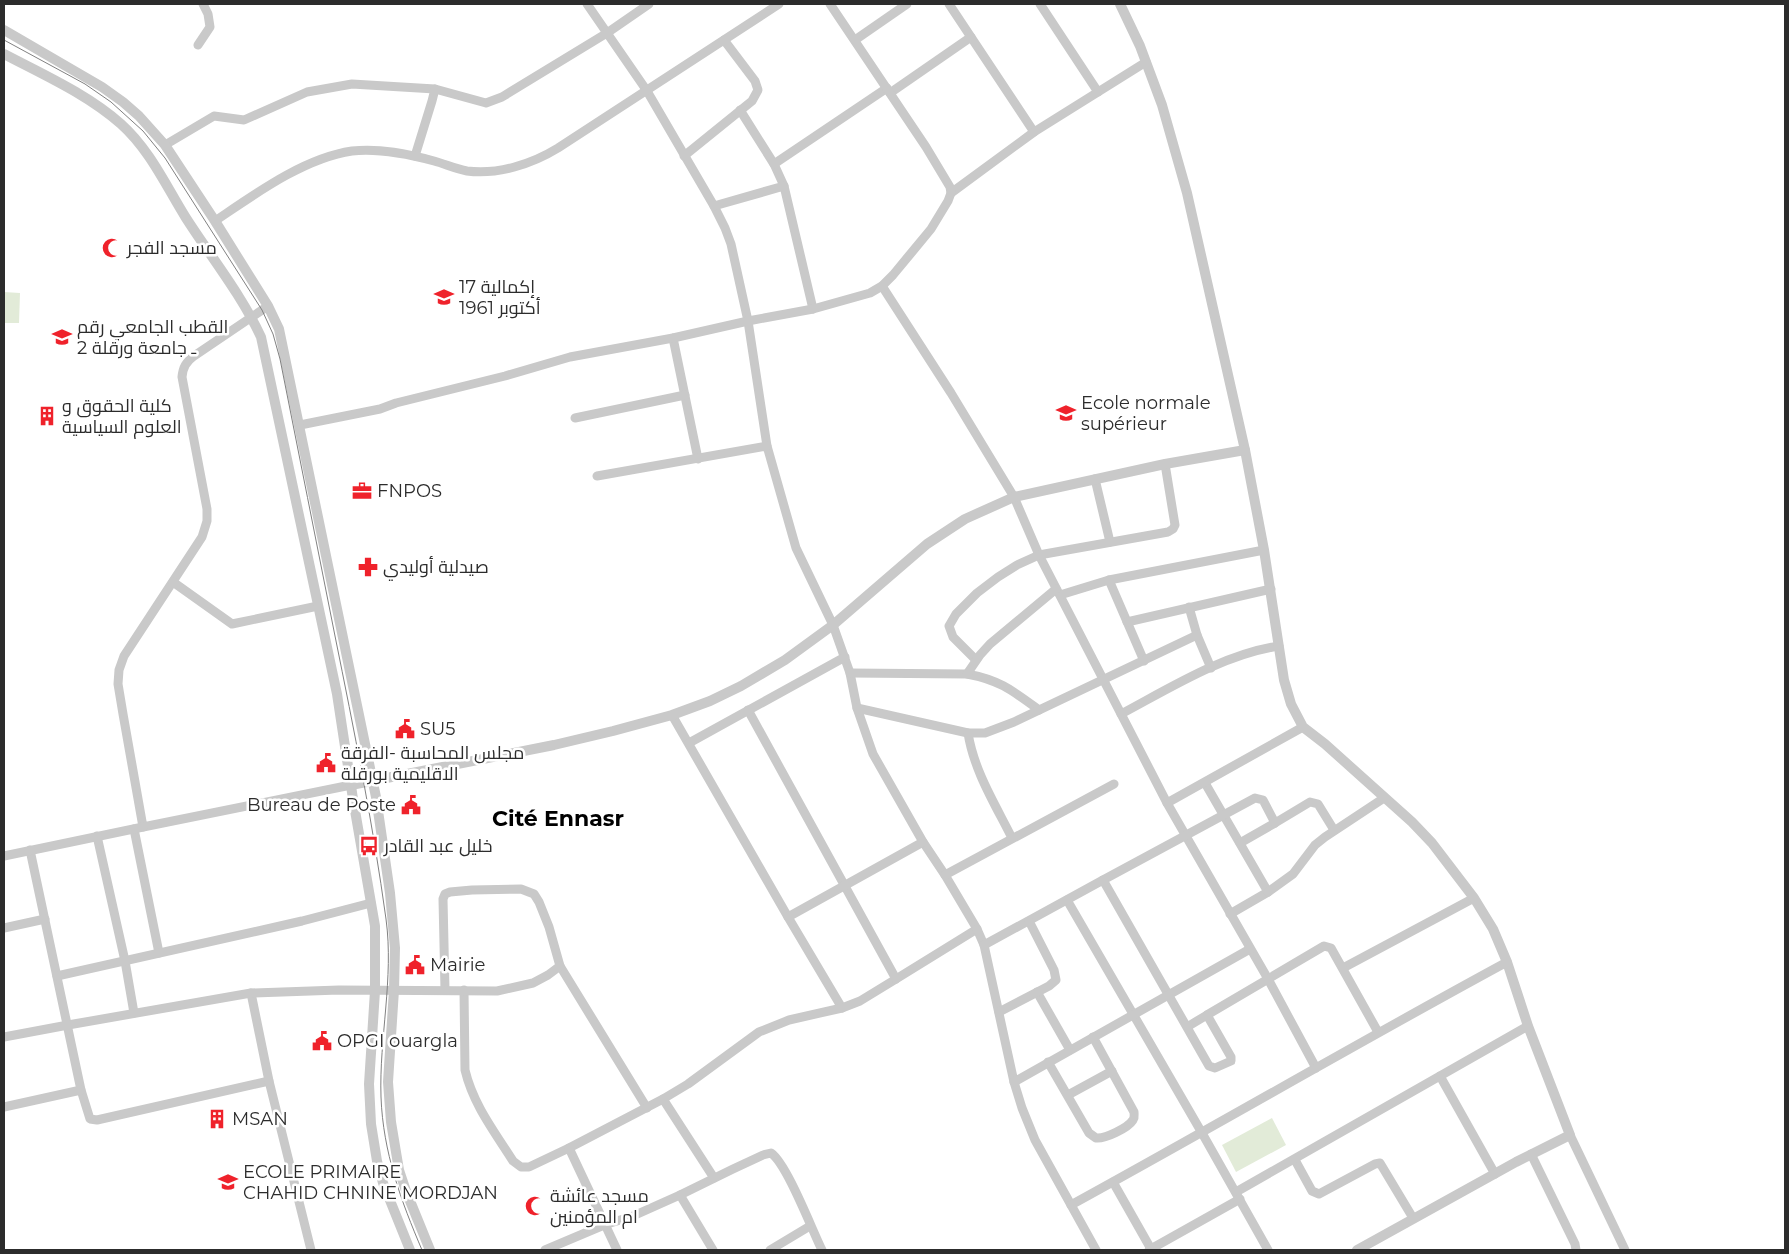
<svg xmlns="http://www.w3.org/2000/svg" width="1789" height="1254" font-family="Montserrat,Cairo,sans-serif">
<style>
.green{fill:#e2ebd8}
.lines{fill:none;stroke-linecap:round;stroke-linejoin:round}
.minor{stroke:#c9c9c9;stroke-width:9}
.tertiary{stroke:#c9c9c9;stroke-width:10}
.tram{stroke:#818181;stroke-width:1}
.labels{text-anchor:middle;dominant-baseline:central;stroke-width:5;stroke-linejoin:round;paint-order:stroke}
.poi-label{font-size:18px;fill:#2c2c2c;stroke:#fff;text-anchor:start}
.district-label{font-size:22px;font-weight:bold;fill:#000;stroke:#fff}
</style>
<rect width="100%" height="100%" fill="#fff"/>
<g class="green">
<path d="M4,292L20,293L19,323H4Z"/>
<path d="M1272,1118L1286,1145L1236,1172L1222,1145Z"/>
</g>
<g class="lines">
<g class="minor">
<path d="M587,4L647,91L714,206L725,228L731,244L748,321L767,446L796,548L833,625L850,673L857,708L873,754L923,842L945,875L977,929L896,979L860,1001L842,1008L788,917L672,715"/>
<path d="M949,4L1034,132"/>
<path d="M1040,4L1098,92"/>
<path d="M855,40L907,4"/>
<path d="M198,45L210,27L208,14L203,4"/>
<path d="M890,93L971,37"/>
<path d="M740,110L774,164L784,186"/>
<path d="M165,145L214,116L244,120L307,92L352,84L435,89"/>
<path d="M415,156L432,101L435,89L486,103L502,97L607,33L649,4"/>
<path d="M684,156L752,101L758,90L755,81L724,40"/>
<path d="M774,164L887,88"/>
<path d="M951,193L1034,132L1146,62"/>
<path d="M714,206L784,186L813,309"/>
<path d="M215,221C255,194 304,158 352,151C380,148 408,154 434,161C445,164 456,169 467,171C498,175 532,164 558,148L779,4"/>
<path d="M882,286L951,393L1014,497L1039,555L1167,803L1268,979L1316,1068"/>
<path d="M268,306L194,356C186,362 183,367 182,377L207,509V521L202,537L124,656L119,670L118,684L123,714L143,827L351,785"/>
<path d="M673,338L698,459"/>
<path d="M575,418L685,395"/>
<path d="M300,425L380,409L396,403L505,376L570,357L673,338L748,321L813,309L870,293L882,286L893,275L931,229L948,201L951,193L950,187L926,147L830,4"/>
<path d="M597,476L767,446"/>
<path d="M1095,479L1110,542"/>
<path d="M1109,580L1144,661"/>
<path d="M173,582L232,624L318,606"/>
<path d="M1060,595L1109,580L1264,550"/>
<path d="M1189,607L1197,635L1211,668"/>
<path d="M1127,622L1271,589"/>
<path d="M976,660L953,637L949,626L956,614L977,593L998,577L1017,565L1039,555L1168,532L1173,529L1175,525L1165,464"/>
<path d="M850,673L967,674C1000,680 1013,691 1039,710"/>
<path d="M967,674L980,655L990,644L1056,589"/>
<path d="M857,708L968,733H985L1014,722L1197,635"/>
<path d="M748,710L896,979"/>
<path d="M1121,714C1170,688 1224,654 1279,646"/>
<path d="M968,733C974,771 995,804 1012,838"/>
<path d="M689,743L845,657"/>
<path d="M1205,783L1268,892L1230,914"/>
<path d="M1167,803L1303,727"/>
<path d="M134,829L159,953"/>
<path d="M97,836L125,961L134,1013"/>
<path d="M1240,843L1275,823"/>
<path d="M30,850L81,1090L90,1119L97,1120L269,1081"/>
<path d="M4,856L143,827"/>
<path d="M945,875L1114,784"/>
<path d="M1103,880L1255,798L1263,800L1275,823L1310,802L1318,804L1334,830"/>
<path d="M1268,892L1293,874L1315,845L1325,837L1384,798"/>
<path d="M1067,900L1202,1133L1268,1250"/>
<path d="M788,917L923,842"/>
<path d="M4,928L45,919"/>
<path d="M977,929L984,945L1014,1082L1022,1108L1035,1140L1096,1250"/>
<path d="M984,945L1103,880L1209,1066L1215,1068L1231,1061V1057L1207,1015L1187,1027"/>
<path d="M1343,968L1474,898"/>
<path d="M57,976L302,921L371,903"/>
<path d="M445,990L443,899L445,894L450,892L472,890L521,889L534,894L539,902L549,927L560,966L647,1108"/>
<path d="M464,990L465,1070C473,1104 494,1131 513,1161L521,1167H529L569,1148"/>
<path d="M1037,992L1070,1050"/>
<path d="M251,993L269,1081L311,1250"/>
<path d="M999,1012L1049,986L1056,980L1054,970L1029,921"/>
<path d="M1207,1015L1324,946L1331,948L1378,1032"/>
<path d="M4,1037L68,1025L251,993L339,990L497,991L533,983L548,975L560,966"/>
<path d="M1048,1062L1089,1133L1096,1138C1105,1139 1128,1128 1133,1120C1135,1117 1134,1115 1134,1112L1093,1037"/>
<path d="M1440,1076L1495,1174"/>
<path d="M1014,1082L1250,949"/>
<path d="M1068,1095L1112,1071"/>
<path d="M663,1099L688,1084L759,1032L789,1020L842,1008"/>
<path d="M4,1107L81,1090"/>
<path d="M1570,1135L1625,1250"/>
<path d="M1531,1154L1575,1244L1576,1250"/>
<path d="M1295,1160L1312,1191L1319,1194L1375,1164L1380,1163L1413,1218"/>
<path d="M1113,1182L1151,1249"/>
<path d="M1236,1192L1528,1026"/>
<path d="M680,1195L733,1169L763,1155L771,1153C787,1164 812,1230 822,1250"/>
<path d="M1071,1205C1217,1125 1361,1041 1507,962"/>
<path d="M545,1250L604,1225L633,1216L680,1195L713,1250"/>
<path d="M617,1250L569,1148L663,1099L714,1178"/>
<path d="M770,1250L810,1226"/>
<path d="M1149,1250L1240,1199"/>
</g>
<g class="tertiary">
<path d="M1120,4L1140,46L1162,105L1187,193L1245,450L1264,550L1284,680L1291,704L1303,727L1325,744L1412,822L1432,843L1474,898L1493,929L1507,962L1528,1026L1570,1135L1516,1162L1357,1250"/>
<path d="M4,30L102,87L123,102L139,116L165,145L215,221L268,306L279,329L376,797L390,893L395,948L394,990L388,1082L391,1122L399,1170L406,1191L430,1250"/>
<path d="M4,54C44,75 87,94 121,124C150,150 166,186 186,218C211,257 241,294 261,337L337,694L353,799L375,926V991L369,1084L371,1124L377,1161L383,1183L410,1250"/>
<path d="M351,785L554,745L613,731L672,715L710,701L741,686L785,660L833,625L927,544L965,519L1014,497L1165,464L1245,450"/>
</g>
<path class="tram" d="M4,40L85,84L111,102L143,131L165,158L262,310L273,334L280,359C298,451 317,544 335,636C354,730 373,824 386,919C394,978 379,1038 381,1097C383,1152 401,1201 422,1250"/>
</g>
<defs>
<symbol id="mosque-bare" viewBox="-9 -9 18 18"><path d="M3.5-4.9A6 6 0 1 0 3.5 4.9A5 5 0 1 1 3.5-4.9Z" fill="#ef222b" stroke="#fff" stroke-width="2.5" paint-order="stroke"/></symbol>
<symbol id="school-bare" viewBox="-9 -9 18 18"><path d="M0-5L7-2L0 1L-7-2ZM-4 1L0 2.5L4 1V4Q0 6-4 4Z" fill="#ef222b" stroke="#fff" stroke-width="2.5" paint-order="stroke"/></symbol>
<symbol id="university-bare" viewBox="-9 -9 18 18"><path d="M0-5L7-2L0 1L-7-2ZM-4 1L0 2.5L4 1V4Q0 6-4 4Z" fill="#ef222b" stroke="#fff" stroke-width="2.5" paint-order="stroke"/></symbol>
<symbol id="building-bare" viewBox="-9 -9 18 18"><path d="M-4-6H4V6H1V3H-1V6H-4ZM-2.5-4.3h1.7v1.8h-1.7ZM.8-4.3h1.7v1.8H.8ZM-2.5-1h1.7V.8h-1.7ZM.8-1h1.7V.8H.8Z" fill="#ef222b" stroke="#fff" stroke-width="2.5" paint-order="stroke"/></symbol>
<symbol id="office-bare" viewBox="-9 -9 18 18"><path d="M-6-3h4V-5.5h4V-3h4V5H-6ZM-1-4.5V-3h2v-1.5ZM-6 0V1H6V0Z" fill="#ef222b" stroke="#fff" stroke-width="2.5" paint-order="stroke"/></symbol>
<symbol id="pharmacy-bare" viewBox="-9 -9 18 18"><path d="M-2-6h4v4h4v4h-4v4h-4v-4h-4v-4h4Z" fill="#ef222b" stroke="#fff" stroke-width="2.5" paint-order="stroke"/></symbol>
<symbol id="civic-bare" viewBox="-9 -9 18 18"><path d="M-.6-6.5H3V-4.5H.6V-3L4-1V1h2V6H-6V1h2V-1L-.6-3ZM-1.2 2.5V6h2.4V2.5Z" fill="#ef222b" stroke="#fff" stroke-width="2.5" paint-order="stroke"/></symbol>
<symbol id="bus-bare" viewBox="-9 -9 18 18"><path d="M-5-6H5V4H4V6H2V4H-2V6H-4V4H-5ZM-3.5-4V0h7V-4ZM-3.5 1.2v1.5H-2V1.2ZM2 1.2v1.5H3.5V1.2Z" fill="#ef222b" stroke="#fff" stroke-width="2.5" paint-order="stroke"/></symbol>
</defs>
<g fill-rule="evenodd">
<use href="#mosque-bare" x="98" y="234" width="28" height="28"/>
<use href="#school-bare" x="430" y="283" width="28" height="28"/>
<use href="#university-bare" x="48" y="323" width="28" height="28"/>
<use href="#university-bare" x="1052" y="399" width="28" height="28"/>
<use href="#building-bare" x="33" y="402" width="28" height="28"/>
<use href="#office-bare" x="348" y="477" width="28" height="28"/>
<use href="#pharmacy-bare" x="354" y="553" width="28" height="28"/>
<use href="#civic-bare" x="391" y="715" width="28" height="28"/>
<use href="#civic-bare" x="312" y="749" width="28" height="28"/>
<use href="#civic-bare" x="397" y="791" width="28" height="28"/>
<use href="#bus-bare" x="355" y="832" width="28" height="28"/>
<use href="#civic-bare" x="401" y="951" width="28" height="28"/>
<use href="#civic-bare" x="308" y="1027" width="28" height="28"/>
<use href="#building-bare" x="203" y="1105" width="28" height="28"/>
<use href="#school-bare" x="214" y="1168" width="28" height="28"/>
<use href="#mosque-bare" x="521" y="1192" width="28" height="28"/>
</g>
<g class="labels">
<g class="poi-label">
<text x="127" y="248">مسجد الفجر</text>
<text x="459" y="287">إكمالية 17<tspan x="459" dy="21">أكتوبر 1961</tspan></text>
<text x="77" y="327">القطب الجامعي رقم<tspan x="77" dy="21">2 ـ جامعة ورقلة</tspan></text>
<text x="1081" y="403">Ecole normale<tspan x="1081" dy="21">supérieur</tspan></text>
<text x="62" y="406">كلية الحقوق و<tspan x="62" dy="21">العلوم السياسية</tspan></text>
<text x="377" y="491">FNPOS</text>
<text x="383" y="567">صيدلية أوليدي</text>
<text x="420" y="729">SU5</text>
<text x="341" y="753">مجلس المحاسبة -الفرقة<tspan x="341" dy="21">الاقليمية بورقلة</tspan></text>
<text x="396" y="805" text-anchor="end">Bureau de Poste</text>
<text x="384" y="846">خليل عبد القادر</text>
<text x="430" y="965">Mairie</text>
<text x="337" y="1041">OPGI ouargla</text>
<text x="232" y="1119">MSAN</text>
<text x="243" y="1172">ECOLE PRIMAIRE<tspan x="243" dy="21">CHAHID CHNINE MORDJAN</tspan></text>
<text x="550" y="1196">مسجد عائشة<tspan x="550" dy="21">ام المؤمنين</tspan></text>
</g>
<g class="district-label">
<text x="558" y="818">Cité Ennasr</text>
</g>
</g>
<rect width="1789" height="1254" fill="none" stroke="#2c2c2c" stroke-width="10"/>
</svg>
